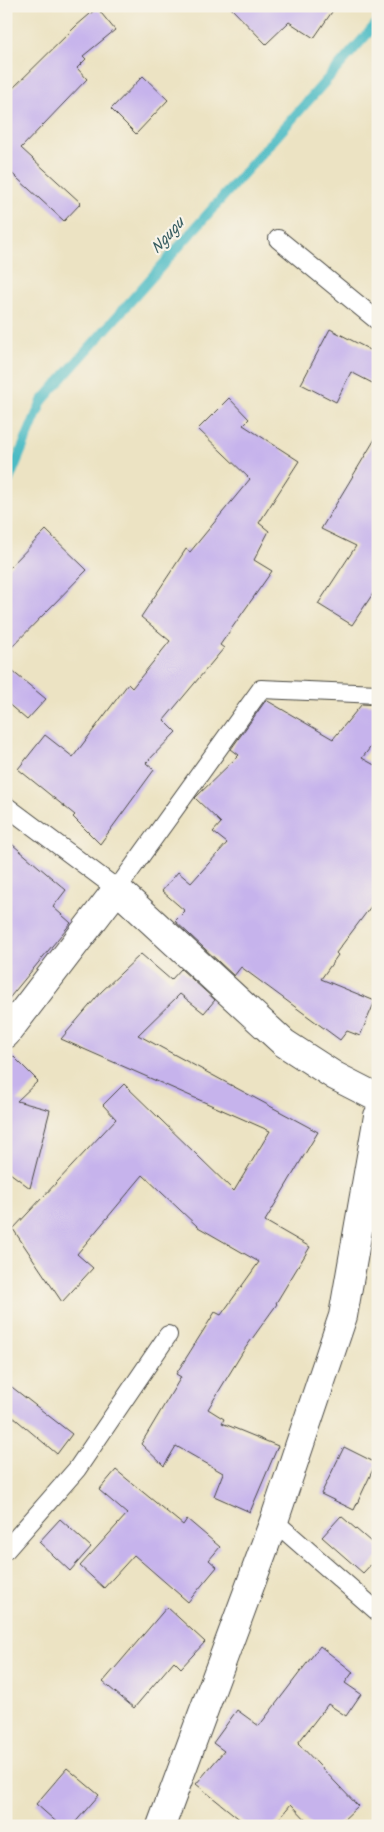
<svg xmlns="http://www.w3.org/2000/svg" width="384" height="1832" font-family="Kalam,sans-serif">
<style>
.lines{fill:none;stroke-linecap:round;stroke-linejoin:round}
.stream{stroke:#4cbbc4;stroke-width:10}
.building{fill:#c6b3ec}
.service-casing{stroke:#484742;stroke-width:20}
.minor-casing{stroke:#484742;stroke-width:30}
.tertiary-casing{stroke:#484742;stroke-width:30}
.service{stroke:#fff;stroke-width:18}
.minor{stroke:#fff;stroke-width:28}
.tertiary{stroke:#fff;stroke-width:28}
.labels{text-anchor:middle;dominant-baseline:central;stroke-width:4.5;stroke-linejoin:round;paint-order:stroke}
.water-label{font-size:16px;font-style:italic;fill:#375d61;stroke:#f7f3e8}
</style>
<rect width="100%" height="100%" fill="#f7f3e8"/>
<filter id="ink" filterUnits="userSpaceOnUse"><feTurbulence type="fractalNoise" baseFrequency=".02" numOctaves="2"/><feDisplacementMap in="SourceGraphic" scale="10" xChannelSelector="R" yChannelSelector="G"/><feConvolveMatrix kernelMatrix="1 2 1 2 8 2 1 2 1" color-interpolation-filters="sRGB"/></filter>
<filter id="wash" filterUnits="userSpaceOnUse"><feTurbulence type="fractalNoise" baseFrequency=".0096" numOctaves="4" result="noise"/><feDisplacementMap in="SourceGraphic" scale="20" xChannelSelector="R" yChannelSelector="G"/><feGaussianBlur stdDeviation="1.12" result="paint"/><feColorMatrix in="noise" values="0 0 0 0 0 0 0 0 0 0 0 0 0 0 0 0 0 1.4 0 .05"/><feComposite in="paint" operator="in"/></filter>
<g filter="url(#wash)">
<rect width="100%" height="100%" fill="#ece3c3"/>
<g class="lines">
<path class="stream" d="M6,487L42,401L378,22"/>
</g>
<g id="blocks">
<g class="building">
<path d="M229,6H336L314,38L289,22L266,44Z"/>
<path d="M97,8L115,30L83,56L86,59L77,68L87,79L21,148L81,203L64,221L6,168V95L76,26Z"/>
<path d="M143,76L168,100L136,134L111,109Z"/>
<path d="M330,329L378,354V386L351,372L336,402L301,384Z"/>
<path d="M229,398L249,419L243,425L299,461L259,523L269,531L254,560L272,571L220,645L224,648L164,720L176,732L146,763L154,770L100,844L73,817L75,815L18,769L45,735L73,757L128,684L132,688L170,641L141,617L186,549L190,552L250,479L198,429Z"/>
<path d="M378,434V586L352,625L318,604L356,546L321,529Z"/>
<path d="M46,530L87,570L6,653V571Z"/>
<path d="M6,666L46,699L27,720L6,702Z"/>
<path d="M266,700L333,739L362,704L378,705V738L362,758L378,767V897L336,953L338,955L321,979L375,1001L360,1036L347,1031L340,1040L241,967L234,976L175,921L185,911L162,891L178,872L191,883L227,843L213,832L221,823L195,798L239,755L231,749Z"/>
<path d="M6,839L66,890L53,907L71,923L6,1002Z"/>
<path d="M141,954L171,980L181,969L215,1000L204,1013L180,994L138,1035L318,1132L265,1221L310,1247L276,1303L277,1304L244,1350L208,1409L224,1419L222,1423L278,1446L250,1512L214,1496L223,1473L176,1446L164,1466L141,1444L181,1377L176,1374L215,1312L221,1315L259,1262L198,1227L143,1175L77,1254L93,1268L62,1302L13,1229L116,1119L103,1105L124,1084L234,1191L270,1131L61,1039L101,992Z"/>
<path d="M6,1049L38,1081L17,1101L50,1110L30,1188L6,1170Z"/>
<path d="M8,1384L72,1434L57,1454L6,1411V1386Z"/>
<path d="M344,1447L376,1463L354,1510L321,1494Z"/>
<path d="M116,1470L183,1525L187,1519L220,1547L209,1560L217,1567L188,1602L134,1555L104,1588L80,1566L127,1514L99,1490Z"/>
<path d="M341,1516L378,1548V1557L363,1573L322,1537Z"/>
<path d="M60,1519L91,1547L70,1571L39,1542Z"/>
<path d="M167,1607L205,1642L181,1668L174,1661L134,1708L103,1682Z"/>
<path d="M320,1646L353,1672L345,1683L361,1694L346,1716L328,1704L298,1743L358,1806L337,1826H312L291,1804L273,1826H248L196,1784L224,1751L213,1743L237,1710L259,1726Z"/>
<path d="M67,1768L99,1795L72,1826H61L36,1804Z"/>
</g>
</g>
</g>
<g filter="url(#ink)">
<use href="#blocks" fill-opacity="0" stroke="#484742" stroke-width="1"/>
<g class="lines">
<defs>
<g id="service">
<path d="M278,239L378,321"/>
<path d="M6,806L117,889L261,689L378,694"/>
<path d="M274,1521L378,1612"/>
<path d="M6,1550L77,1469L168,1335"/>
</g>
<path id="minor" d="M6,1034L117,889L284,1043L335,1076L378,1098"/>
<path id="tertiary" d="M161,1826L274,1521L343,1316L378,1116"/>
</defs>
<use href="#service" class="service-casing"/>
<use href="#minor" class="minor-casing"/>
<use href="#tertiary" class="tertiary-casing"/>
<use href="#service" class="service"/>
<use href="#minor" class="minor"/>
<use href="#tertiary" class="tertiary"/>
</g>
</g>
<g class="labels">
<g class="water-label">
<text transform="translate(168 236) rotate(-48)">Ngugu</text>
</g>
</g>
<rect width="384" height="1832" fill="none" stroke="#f7f3e8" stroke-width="25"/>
</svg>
